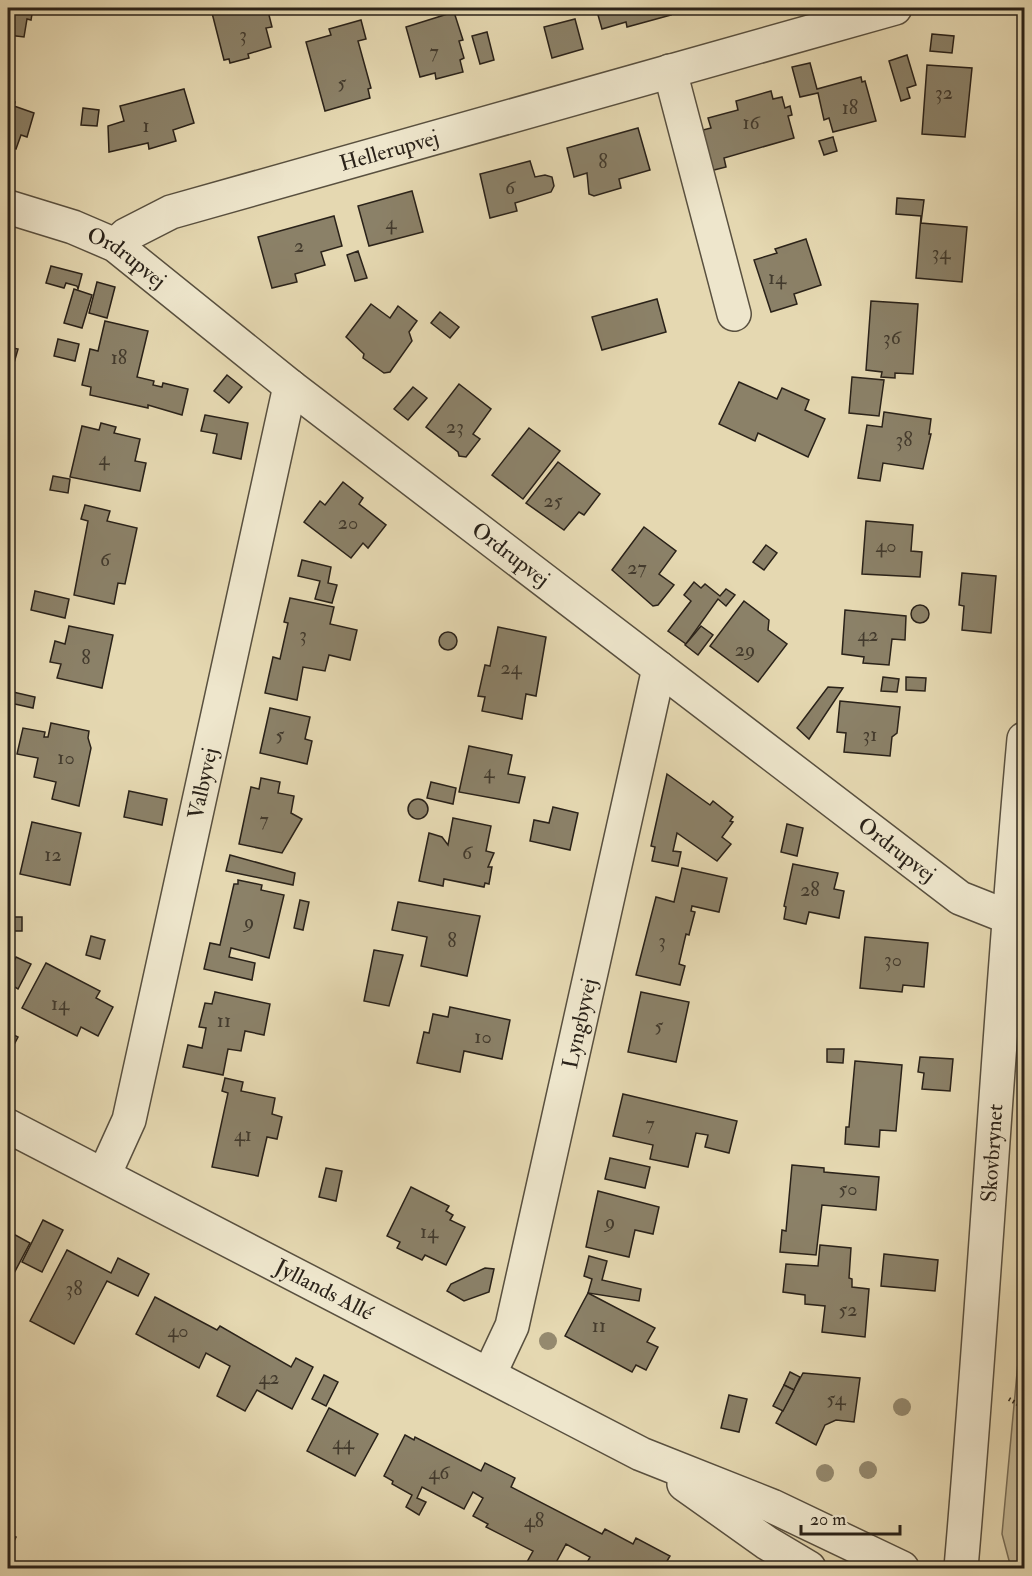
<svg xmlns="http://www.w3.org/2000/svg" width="1032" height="1576" font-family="'IM FELL Double Pica',serif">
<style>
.green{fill:#c5b997;stroke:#786e58;stroke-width:1.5}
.building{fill:#8b8168;stroke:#2a2219;stroke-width:1.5}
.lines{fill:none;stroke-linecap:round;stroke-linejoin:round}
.minor-casing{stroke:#59503f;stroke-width:36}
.path{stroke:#2a2219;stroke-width:4;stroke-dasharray:1.5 3;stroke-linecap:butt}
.minor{stroke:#eee6cc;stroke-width:33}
.tree{fill:#94896e}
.labels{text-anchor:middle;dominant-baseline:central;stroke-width:4.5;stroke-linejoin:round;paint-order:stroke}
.number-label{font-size:20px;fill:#423a2d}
.street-label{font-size:22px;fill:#2a2219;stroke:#eee6cc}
</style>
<rect width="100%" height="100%" fill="#e5d8b1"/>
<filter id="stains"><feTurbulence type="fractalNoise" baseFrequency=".00333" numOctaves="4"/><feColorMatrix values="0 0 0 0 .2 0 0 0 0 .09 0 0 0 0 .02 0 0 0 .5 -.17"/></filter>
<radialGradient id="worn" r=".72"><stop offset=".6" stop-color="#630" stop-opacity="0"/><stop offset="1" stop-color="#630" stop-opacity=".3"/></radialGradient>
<path class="green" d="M1024,1298V1568H1011L1002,1534Z"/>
<g class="building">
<path d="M8,8H33L31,20L27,19L24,37L8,35Z"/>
<path d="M215,8H261L262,12L268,11L272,27L266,28L271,47L248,54L249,58L230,63L229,59L224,60L211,9Z"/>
<path d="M596,8H678L669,10L671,15L627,27L626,22L602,29Z"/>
<path d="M454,12L463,40L459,41L464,58L460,60L463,72L436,79L435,73L420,77L406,27Z"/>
<path d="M575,19L583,49L552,58L544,27Z"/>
<path d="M361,20L366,39L358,41L371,88L368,89L370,98L325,111L306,42L331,35L329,29Z"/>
<path d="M487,32L494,60L480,64L472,36Z"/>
<path d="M932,34L954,36L952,53L930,51Z"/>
<path d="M907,55L916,85L907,88L910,98L901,101L889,61Z"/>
<path d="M810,63L817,89L861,77L862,82L865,81L876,121L833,132L829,118L824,120L818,93L800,97L792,67Z"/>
<path d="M927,65L972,68L965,137L922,134Z"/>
<path d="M184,89L194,123L173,130L176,141L149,149L148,143L109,152L108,126L124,121L120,106Z"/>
<path d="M771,91L773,99L782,97L785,108L790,106L792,115L788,116L794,138L724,158L726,167L706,172L695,132L711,128L708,118L738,110L736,101Z"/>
<path d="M8,99L15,102L14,106L34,113L27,137L21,135L16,149L12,147L10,153H8Z"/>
<path d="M83,108L99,110L97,126L81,125Z"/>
<path d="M638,128L650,170L619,179L621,188L594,196L589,194L587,173L574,177L567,148Z"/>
<path d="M833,137L837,151L824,155L819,141Z"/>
<path d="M530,161L535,177L545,175L552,177L554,186L551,192L515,203L517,211L490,218L480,174Z"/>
<path d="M412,191L423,232L369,246L358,206Z"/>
<path d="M897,198L924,200L921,223L967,227L962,282L916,278L921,216L896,214Z"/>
<path d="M334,216L342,246L321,252L325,265L295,274L297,282L272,288L258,237Z"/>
<path d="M806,239L821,285L794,294L797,304L771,312L754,260L777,253L775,249Z"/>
<path d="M358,251L367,278L355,281L347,255Z"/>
<path d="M51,266L82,274L78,289L77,286L66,283L64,288L46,283Z"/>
<path d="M97,282L115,287L107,318L89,313Z"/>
<path d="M74,289L92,295L82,328L64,323Z"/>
<path d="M657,299L666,332L602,350L592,317Z"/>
<path d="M871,301L918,304L913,374L895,373V378L881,377L882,372L866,370Z"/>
<path d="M371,304L390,318L398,306L417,321L409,332L412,341L390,372L384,373L363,358L364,354L346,337Z"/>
<path d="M440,312L459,327L450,338L431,323Z"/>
<path d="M105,321L148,331L137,377L154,381L153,385L162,387L163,383L188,389L182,415L148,405V408L90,395L91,387L82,385L90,349L98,351Z"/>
<path d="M58,339L79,344L75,361L54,356Z"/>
<path d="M8,347L18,349L14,363L8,362Z"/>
<path d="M227,375L242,387L229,403L214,391Z"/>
<path d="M852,377L884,380L879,416L849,413Z"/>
<path d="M739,382L777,399L782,388L809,400L805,410L825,419L808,457L758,433L755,441L719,424Z"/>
<path d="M459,384L491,409L473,434L480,439L466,457L459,456L458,452L426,427Z"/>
<path d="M413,387L427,398L408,420L394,409Z"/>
<path d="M884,412L931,419L929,434H931L923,469L883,463L880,481L858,478L867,425L882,427Z"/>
<path d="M205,415L248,423L241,459L213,453L217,434L201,431Z"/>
<path d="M101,423L116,427L114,433L140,439L135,461L146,463L140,491L70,477L82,426L99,430Z"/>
<path d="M529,428L560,451L523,499L492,475Z"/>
<path d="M558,462L600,494L584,515L579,512L564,530L526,503Z"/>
<path d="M53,476L70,479L68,493L50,490Z"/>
<path d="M343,482L363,498L359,504L386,525L368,548L363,543L351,558L304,522L320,501L325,505Z"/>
<path d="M85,505L110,511L107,521L137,528L125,584L118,583L114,604L74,595L88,521L81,519Z"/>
<path d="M866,521L913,525L911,551L922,552L920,577L862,574Z"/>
<path d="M644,527L676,551L659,574L674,585L658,605L653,606L612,570Z"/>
<path d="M766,545L777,553L764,570L753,562Z"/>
<path d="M302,560L331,567L328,583L337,585L332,603L315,599L320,581L298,576Z"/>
<path d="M962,573L996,576L991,633L962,630L964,606L959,605Z"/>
<path d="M694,582L701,588L705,584L720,596L726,589L735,595L726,606L718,599L686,644L668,631L691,601L684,595Z"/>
<path d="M35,591L69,599L65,618L31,610Z"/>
<path d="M290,598L334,607L330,624L357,630L350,660L329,655L325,671L303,667L297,700L265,693L273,657L280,659L288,623L284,622Z"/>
<path d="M744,601L769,620L768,630L787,644L758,682L710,646Z"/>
<circle cx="920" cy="614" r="9"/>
<path d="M845,610L906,616L905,640L892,639L889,665L863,663L864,657L842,654Z"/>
<path d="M69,626L113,635L102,688L57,678L61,664L50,662L55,641L65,644Z"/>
<path d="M701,626L713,635L698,655L685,645Z"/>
<path d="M498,627L546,637L536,696L526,694L522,719L482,711L485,697L478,696L485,665L490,666Z"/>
<circle cx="448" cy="641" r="9"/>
<path d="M883,677L899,679L897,692L881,691Z"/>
<path d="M906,677L926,678L925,691L906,690Z"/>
<path d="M828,687L843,688L809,739L797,728Z"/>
<path d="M13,692L35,697L33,708L10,703Z"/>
<path d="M840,701L900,707L897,733L892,737L890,756L844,752L846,733L837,732Z"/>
<path d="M270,708L310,717L305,739L312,741L307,764L260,753Z"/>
<path d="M51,723L89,731L88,738L91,748L79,806L52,799L56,782L34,777L38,758L17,754L23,728L45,732L44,737H48Z"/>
<path d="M469,746L512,755L508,774L525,777L519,803L459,792Z"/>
<path d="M667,774L710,805L713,801L733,817L730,821L733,822L722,837L731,844L717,861L677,833L673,851L681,852L678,866L652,861L655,847L651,846Z"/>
<path d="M261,778L280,782L278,793L294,796L291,813L302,819L282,853L239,844L251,787L259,789Z"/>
<path d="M431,782L456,788L453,804L427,798Z"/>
<path d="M129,791L167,799L162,825L124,817Z"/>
<circle cx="418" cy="809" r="10"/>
<path d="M553,807L578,813L570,850L530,841L534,820L549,823Z"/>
<path d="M453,818L491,826L486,851L494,853L488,867H492L489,884L485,883L484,887L444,879L443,886L419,881L429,833L442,837L448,845Z"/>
<path d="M32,822L81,833L70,885L20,874Z"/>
<path d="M787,824L803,828L797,856L781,852Z"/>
<path d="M230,855L295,873L293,885L226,871Z"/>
<path d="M793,864L838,873L834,889L844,891L839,918L809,912L806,924L784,919L786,907L784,906Z"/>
<path d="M682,868L727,878L719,912L692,906L691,911L695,912L689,935L686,934L679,964L685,966L680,985L636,975L656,897L674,902Z"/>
<path d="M238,880L262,885L261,890L284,895L269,958L231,948L229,957L255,963L252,980L204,969L210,943L220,945L234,884H238Z"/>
<path d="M300,900L309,902L303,930L294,928Z"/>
<path d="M398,902L480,916L467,976L421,966L427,937L392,930Z"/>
<rect x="8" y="917" width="14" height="14"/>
<path d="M91,936L105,940L100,959L86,955Z"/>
<path d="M865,937L928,943L924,987L903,985L902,992L860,988Z"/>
<path d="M374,950L403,955L389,1006L364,1001Z"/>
<path d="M16,957L31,964L18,989L8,983V974Z"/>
<path d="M46,963L100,991L96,998L113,1007L98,1036L81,1027L77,1036L22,1008Z"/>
<path d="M215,992L270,1004L264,1035L245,1031L241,1051L228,1049L223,1075L183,1067L188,1045L202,1048L206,1028L199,1027L205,1003L212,1004Z"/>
<path d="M641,992L689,1002L676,1062L628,1052Z"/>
<path d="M450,1007L510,1020L502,1059L464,1051L460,1072L417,1063L424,1032L429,1033L433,1014L448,1017Z"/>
<path d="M8,1032L18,1037L9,1054L8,1053Z"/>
<path d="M827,1049H844L843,1063L827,1062Z"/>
<path d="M920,1057L953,1059L950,1091L922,1089L924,1073L918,1072Z"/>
<path d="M855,1061L902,1065L896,1131L880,1130L879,1147L845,1144L846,1127H849Z"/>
<path d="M225,1078L243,1082L241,1091L275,1098L272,1114L282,1117L277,1139L267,1137L258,1176L212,1167L228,1093L222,1091Z"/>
<path d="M623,1094L737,1121L729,1153L705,1147L708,1135L696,1133L688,1167L650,1159L653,1145L613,1136Z"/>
<path d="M610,1158L650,1167L645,1188L605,1179Z"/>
<path d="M792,1165L824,1168V1172L879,1177L876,1210L822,1205L816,1255L780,1252L782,1230L786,1231Z"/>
<path d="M326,1168L342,1171L336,1201L319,1197Z"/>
<path d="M411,1187L449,1206L446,1211L453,1215L450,1220L465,1227L446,1265L425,1255L422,1260L397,1248L400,1242L387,1236Z"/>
<path d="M598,1191L659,1207L653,1234L635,1230L629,1257L586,1247Z"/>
<path d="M43,1220L63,1230L42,1272L22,1262Z"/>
<path d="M8,1231L30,1243L12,1277L8,1275Z"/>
<path d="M820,1245L851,1248L849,1278L852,1279V1287L869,1289L865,1337L822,1332L825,1306L805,1304V1295L783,1292L786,1264L818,1266Z"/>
<path d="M67,1250L111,1273L118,1258L149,1274L138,1296L107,1281L74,1344L30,1321Z"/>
<path d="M884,1254L938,1260L935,1291L881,1286Z"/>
<path d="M589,1256L607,1261L602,1280L641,1289L639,1301L588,1293L592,1279L584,1276Z"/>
<path d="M485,1268L494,1269L489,1292L464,1301L447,1291L451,1284Z"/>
<path d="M588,1293L655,1328L647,1342L658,1347L646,1370L636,1365L632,1372L565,1336Z"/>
<path d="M155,1297L217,1330L220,1326L291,1367L296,1358L313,1367L292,1409L257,1390L245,1411L217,1396L230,1366L206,1353L199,1368L136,1334Z"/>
<path d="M790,1372L800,1377L794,1390L784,1385Z"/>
<path d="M803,1373L860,1378L854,1422L836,1420L825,1425L816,1445L776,1423Z"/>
<path d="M324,1375L338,1382L326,1406L312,1399Z"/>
<path d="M784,1385L794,1390L783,1411L773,1406Z"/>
<path d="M729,1395L747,1399L739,1432L721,1428Z"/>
<path d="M329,1408L378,1434L355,1476L307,1451Z"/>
<path d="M405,1435L414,1440L415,1437L481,1471L485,1463L515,1478L511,1487L602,1534L605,1529L633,1544L636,1538L670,1556L663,1568H584L590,1557L566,1544L553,1568H540L527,1562L533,1551L486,1527L488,1524L473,1516L483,1498L473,1492L464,1509L422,1487L417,1498L426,1502L419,1515L406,1507L412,1495L392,1484L393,1481L384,1476Z"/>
<path d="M8,1533L16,1537L8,1553Z"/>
</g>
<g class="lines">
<defs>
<g id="minor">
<path d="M670,71L734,314"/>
<path id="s1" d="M8,207L73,227L115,245L290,386L960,898L1008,917"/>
<path id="s2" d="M115,245L126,235L171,212L895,8"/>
<path id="s3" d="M8,1126L641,1454L772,1506L902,1568"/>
<path id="s4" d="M104,1175L129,1120L290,386"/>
<path id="s5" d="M489,1375L512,1326L659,668"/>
<path d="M684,1484L767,1543L809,1568"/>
<path id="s6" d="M961,1568C985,1292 999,1015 1024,739"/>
</g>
</defs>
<use href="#minor" class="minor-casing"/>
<path class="path" d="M1009,1399L1024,1408"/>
<use href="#minor" class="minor"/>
</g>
<g class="tree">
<circle cx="548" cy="1341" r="9"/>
<circle cx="902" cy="1407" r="9"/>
<circle cx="868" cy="1470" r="9"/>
<circle cx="825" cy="1473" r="9"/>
</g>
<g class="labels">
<g class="number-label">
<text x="243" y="34">3</text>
<text x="434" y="51">7</text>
<text x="342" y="82">5</text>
<text x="944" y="92">32</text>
<text x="850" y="107">18</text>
<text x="751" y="122">16</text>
<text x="146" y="125">1</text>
<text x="603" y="161">8</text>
<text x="510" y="187">6</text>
<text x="391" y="222">4</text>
<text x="299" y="245">2</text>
<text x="941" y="252">34</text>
<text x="777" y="277">14</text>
<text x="892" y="337">36</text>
<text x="119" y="357">18</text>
<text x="455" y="426">23</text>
<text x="904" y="439">38</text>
<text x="104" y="458">4</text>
<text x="553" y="500">25</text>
<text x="348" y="522">20</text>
<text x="886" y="545">40</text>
<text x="105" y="559">6</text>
<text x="637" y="567">27</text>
<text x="303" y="634">3</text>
<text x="868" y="634">42</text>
<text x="745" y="649">29</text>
<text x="86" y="657">8</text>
<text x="511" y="667">24</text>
<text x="280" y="734">5</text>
<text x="870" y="734">31</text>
<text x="66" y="757">10</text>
<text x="489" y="771">4</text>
<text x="264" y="819">7</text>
<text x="467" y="852">6</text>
<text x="53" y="854">12</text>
<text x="810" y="889">28</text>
<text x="249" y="921">9</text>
<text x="452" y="940">8</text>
<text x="662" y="940">3</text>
<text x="893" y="959">30</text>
<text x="60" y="1003">14</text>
<text x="224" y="1020">11</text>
<text x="659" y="1025">5</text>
<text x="483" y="1036">10</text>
<text x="650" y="1123">7</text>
<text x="243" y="1134">41</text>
<text x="848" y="1188">50</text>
<text x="610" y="1221">9</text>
<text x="429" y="1231">14</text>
<text x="74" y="1288">38</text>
<text x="848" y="1309">52</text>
<text x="599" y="1325">11</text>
<text x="178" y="1330">40</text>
<text x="269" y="1377">42</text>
<text x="836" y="1398">54</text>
<text x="343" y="1442">44</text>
<text x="439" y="1472">46</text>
<text x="534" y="1520">48</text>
</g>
<g class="street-label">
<text stroke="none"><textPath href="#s2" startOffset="292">Hellerupvej</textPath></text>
<text stroke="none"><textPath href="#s1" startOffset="130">Ordrupvej</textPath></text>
<text stroke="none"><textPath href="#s1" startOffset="616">Ordrupvej</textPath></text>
<text stroke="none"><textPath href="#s4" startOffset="405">Valbyvej</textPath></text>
<text stroke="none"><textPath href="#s1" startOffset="1102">Ordrupvej</textPath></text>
<text stroke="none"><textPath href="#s5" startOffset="364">Lyngbyvej</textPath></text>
<text stroke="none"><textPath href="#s6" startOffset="416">Skovbrynet</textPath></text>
<text stroke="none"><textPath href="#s3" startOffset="356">Jyllands Allé</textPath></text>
</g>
</g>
<rect width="1032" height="1576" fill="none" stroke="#e5d8b1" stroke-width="30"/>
<rect x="9" y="9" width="1014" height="1558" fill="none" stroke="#2a2219" stroke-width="3"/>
<rect x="15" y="15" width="1002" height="1546" fill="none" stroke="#2a2219" stroke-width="1.5"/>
<path d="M801 1525v9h99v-9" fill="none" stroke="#2a2219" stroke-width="3"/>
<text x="810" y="1525" font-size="18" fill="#2a2219" stroke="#eee6cc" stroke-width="4.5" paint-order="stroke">20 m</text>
<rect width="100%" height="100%" filter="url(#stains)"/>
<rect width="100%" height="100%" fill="url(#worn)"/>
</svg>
